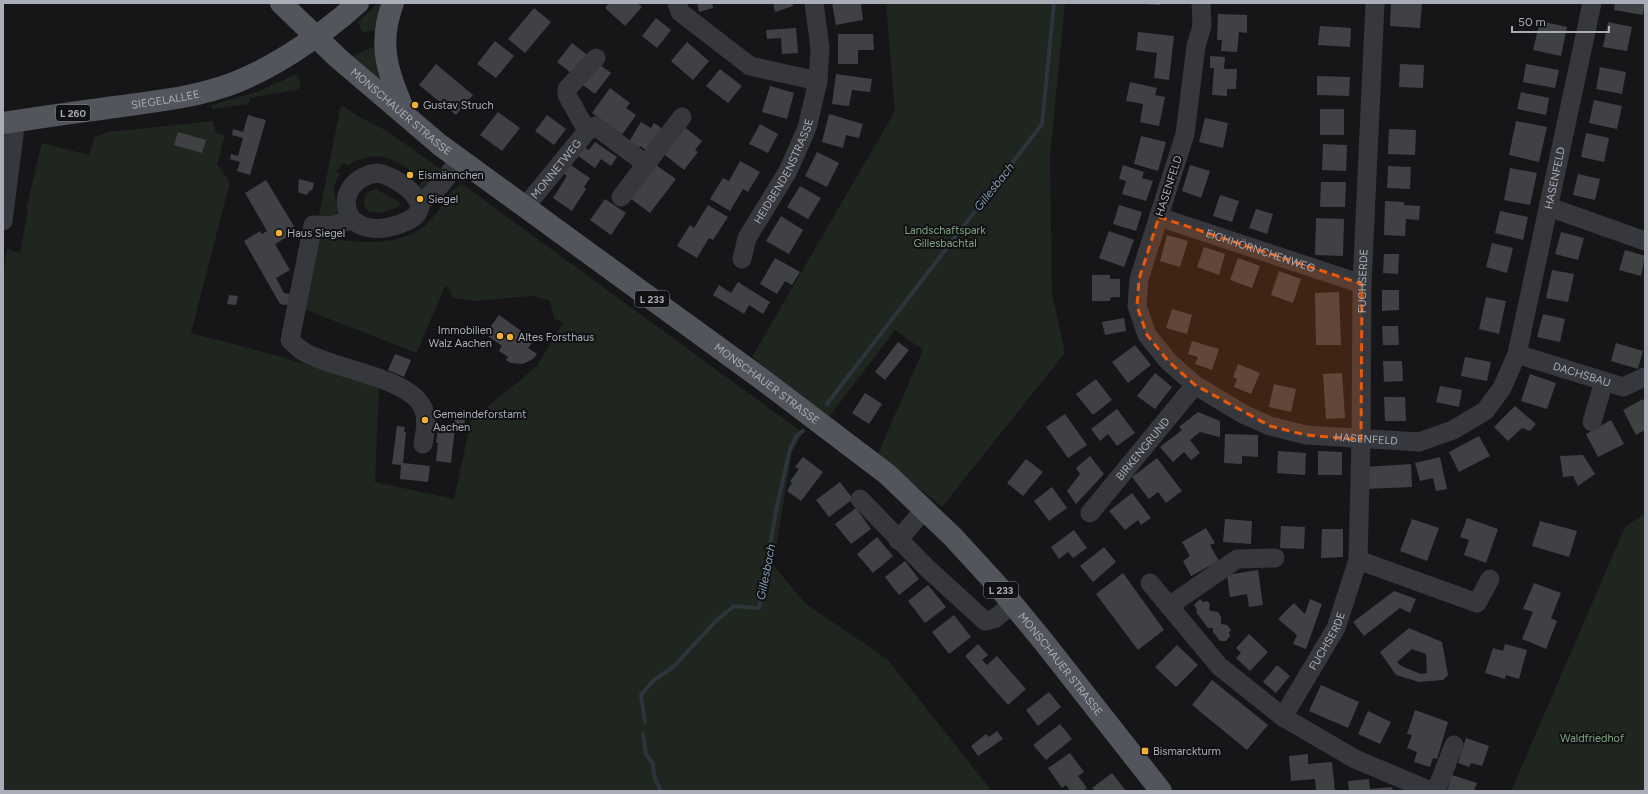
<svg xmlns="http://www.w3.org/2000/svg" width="1648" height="794" font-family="Figtree,sans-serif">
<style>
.green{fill:#1e261f}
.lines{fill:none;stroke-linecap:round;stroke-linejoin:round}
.stream{stroke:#2c353c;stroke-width:4}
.building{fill:#404145;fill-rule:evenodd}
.minor{stroke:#37383d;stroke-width:19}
.major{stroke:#53555c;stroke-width:22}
.marked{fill:#e8590c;fill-opacity:0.2;stroke:#e8590c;stroke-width:3;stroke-dasharray:8 5;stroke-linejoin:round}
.poi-dot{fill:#f2b134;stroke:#111113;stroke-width:1.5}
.labels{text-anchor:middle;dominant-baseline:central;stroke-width:4;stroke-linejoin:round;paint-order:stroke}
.shield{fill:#111113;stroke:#7b7e86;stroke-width:1}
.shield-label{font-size:10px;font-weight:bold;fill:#a8adb8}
.street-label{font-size:11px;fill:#a8adb8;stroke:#111113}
.poi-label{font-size:11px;fill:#a8adb8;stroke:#111113;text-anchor:start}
.park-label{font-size:11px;fill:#7fa381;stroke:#111113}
.water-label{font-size:12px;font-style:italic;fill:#7f9bb3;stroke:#111113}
</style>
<rect width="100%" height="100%" fill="#161618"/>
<g class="green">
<path d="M378,3H387L376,30L362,32L358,22Z"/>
<path d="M886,3H1065L1050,157L1052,293L1065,353L942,507L878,454L923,350L895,330L829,417L752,357L895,111Z"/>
<path d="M379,44L383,83L353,56Z"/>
<path d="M297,74L301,84L300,88L296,90L250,98L248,104L212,109V105L254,93Z"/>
<path d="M343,106L356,115L387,131L442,170L426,188H418L423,179C405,167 383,148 360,160L358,159L348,166L344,163L336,171L340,174C328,190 339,198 337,217H320L319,215L340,109Z"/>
<path d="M213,121L216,133L225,135L217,164L230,182L191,333L275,355L379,387L375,482L454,499L471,420L536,367L563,323L554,318L550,301L533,296L474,301L453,298L446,284L417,352H414L301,308L315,234L335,233V239C368,244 411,246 434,216C443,205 449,190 462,184L803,433L792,452L773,565L806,604L887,659L992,791H3V280L7,249L20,253L28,210L26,209L42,143L89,155L94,137L108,132Z"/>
<path d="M376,189L397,201L400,203L399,207L380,213L369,212C360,203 364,192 376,189Z"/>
<path d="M1645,513V791H1511L1625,527Z"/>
</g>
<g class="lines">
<g class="stream">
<path d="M827,404L1042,124L1054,3"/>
<path d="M645,722L641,695L653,681L673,667L717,620L734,606L759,608L776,511L790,449L797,435L803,431"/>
<path d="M643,734L646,754L653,764L654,776L661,791"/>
</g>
</g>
<g class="building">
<path d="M609,3H637L642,7L625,26L605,8Z"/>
<path d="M697,3H712L713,8L699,12Z"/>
<path d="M773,3H792L793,6L775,12Z"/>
<path d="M832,3H866L861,5L863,20L836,25Z"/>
<path d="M1143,3H1160V5L1143,4Z"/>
<path d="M1391,3H1422L1420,28L1390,26Z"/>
<path d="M1615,3H1645L1643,15L1614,10Z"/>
<path d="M534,8L551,22L525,53L508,39Z"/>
<path d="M1218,14L1247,15V33L1239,32L1237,52L1221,51L1222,40H1217Z"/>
<path d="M656,18L671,30L657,48L642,36Z"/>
<path d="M1540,21L1567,27L1561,56L1533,50Z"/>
<path d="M1608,22L1632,27L1627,51L1603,47Z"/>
<path d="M1320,26L1351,28L1350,47L1318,45Z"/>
<path d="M796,28L798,53L782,54L781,38L767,39L766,30Z"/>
<path d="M1138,32L1174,36L1169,80L1154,78L1157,53L1136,50Z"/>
<path d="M838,34H873L874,50H858V64H838Z"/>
<path d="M495,41L514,56L496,78L477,64Z"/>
<path d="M687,42L709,61L693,80L671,61Z"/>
<path d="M572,43L590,57L575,76L557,62Z"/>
<path d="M1210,56L1225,57L1224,69H1237L1236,89H1227V96L1212,95L1214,68H1210Z"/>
<path d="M436,64L473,95L456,115L419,85Z"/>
<path d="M599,64L611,73L595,94L583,85Z"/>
<path d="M1400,64L1424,65L1423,88L1399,87Z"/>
<path d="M1526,64L1559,70L1555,88L1523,82Z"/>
<path d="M1600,67L1626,72L1622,94L1596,89Z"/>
<path d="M720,69L742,86L728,103L706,86Z"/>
<path d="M836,74L872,79L870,92L852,90L849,106L832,104Z"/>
<path d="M1317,76L1350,77L1349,96L1317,95Z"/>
<path d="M1130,82L1157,88L1155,95L1165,97L1159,126L1140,122L1143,104L1126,101Z"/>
<path d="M770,86L794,93L787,119L762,112Z"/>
<path d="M610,88L630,103L626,108L636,115L619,139L612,127L592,113Z"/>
<path d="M1521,92L1549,98L1546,115L1517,109Z"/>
<path d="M1594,100L1622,106L1617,129L1589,123Z"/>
<rect x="1320" y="109" width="24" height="26"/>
<path d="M498,112L520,128L502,151L480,135Z"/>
<path d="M829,114L863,124L859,138L846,135L843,148L822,142Z"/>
<path d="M248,115L266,120L250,175L237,171L240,162L230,159L231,154L238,156L243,138L232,135L233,129L243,132Z"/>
<path d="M547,115L566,129L554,145L535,131Z"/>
<path d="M1205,118L1228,123L1223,148L1199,142Z"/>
<path d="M1516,121L1547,127L1539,162L1509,155Z"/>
<path d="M641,122L651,128L654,123L663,129L649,152L640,146L637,151L627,145Z"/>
<path d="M760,124L778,134L768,153L749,144Z"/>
<path d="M682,125L702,141L695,150L698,152L684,170L664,154Z"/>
<path d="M1389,129L1416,130L1415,155L1388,154Z"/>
<path d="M178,132L206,140L202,153L174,145Z"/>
<path d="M1586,133L1609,138L1604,162L1581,157Z"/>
<path d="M1141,136L1166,142L1158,171L1134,164Z"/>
<path d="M595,142L617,157L611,166L601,159L595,168L574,153L580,144L589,150Z"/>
<path d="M1323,144L1347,145L1346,171L1322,170Z"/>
<path d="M817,152L839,163L827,187L805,176Z"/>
<path d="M740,161L760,172L748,192L743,189L730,211L710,199L723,178L729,181Z"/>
<path d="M569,164L590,178L584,187L586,189L572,211L553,198L567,176L563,173Z"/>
<path d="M656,165L676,179L650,213L631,199Z"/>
<path d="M1123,165L1144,172L1142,178L1153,181L1146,201L1122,194L1126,181L1119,179Z"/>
<path d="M1190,165L1210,171L1201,198L1182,191Z"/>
<path d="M1388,166L1411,167L1410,189L1387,188Z"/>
<path d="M1510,168L1537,173L1530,205L1504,200Z"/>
<path d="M1578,174L1600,179L1595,200L1573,195Z"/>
<path d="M299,179L314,183L312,191L310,190L307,195L300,193L298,191Z"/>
<path d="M266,180L297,231L275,244L290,270L276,278L284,293L290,294L288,304L286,305L280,304L244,241L260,231L262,234L267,231L245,193Z"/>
<path d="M1321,182H1346L1345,207H1320Z"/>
<path d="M800,186L821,198L808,219L787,207Z"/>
<path d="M1220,195L1239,201L1232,222L1213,216Z"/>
<path d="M605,199L626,213L611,235L590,220Z"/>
<path d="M1385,201L1404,202V205L1420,206L1419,220L1406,219L1405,236L1384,235Z"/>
<path d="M708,205L728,217L713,240L709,238L697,258L677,246L690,225L694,228Z"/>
<path d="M1119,205L1142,212L1136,231L1113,224Z"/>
<path d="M1256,209L1273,214L1267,234L1249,228Z"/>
<path d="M1500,211L1528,217L1523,240L1495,233Z"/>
<path d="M781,216L803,230L789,254L766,241Z"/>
<path d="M1316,218L1344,219L1343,256L1315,255Z"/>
<path d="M1109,231L1134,240L1124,267L1099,258Z"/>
<path d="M1561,232L1584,238L1578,260L1555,254Z"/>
<path d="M1167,235L1188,241L1180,267L1160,261Z"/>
<path d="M1492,243L1513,248L1507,273L1486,267Z"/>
<path d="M1204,247L1225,254L1219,275L1197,267Z"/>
<path d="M1625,250L1645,256L1641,276L1619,270Z"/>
<path d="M1384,254H1399L1398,274L1383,273Z"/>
<path d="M775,258L800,272L792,285L785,281L777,294L760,284Z"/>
<path d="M1238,258L1260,266L1252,288L1230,280Z"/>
<path d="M1552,270L1574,274L1568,302L1546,298Z"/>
<path d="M1279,271L1301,279L1293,303L1271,295Z"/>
<path d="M1092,275H1110V279H1120V297H1111L1110,301H1092Z"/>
<path d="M738,282L770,302L763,314L749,305L744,314L713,295L719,285L731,293Z"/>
<path d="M1382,290H1399V310L1382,311Z"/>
<path d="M1339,292L1341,345H1316L1315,293Z"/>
<path d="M229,295L238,296L236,305L227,304Z"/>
<path d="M1486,297L1506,301L1499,334L1479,329Z"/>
<path d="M1172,309L1192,315L1187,334L1166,328Z"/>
<path d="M1543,314L1565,319L1560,342L1537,337Z"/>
<path d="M499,315L534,340L528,348L537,354L533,359L523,364L511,363L506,360L508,357L499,351L502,346L485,334Z"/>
<path d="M1124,318L1126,331L1105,335L1102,322Z"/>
<path d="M1382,326H1398L1399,345H1383Z"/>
<path d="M1192,341L1219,349L1212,370L1195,364L1198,357L1188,354Z"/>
<path d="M898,342L909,350L885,380L875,372Z"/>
<path d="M1616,343L1643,351L1638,369L1611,361Z"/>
<path d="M1135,345L1151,365L1128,383L1112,362Z"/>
<path d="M395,354L411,360L404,377L388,370Z"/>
<path d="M1465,357L1491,362L1487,381L1461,376Z"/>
<path d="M1383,361H1402L1403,381L1384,382Z"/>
<path d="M1238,364L1260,373L1251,394L1234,387L1237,379L1233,377Z"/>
<path d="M1155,373L1172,387L1155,409L1137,396Z"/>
<path d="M1342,373L1345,418L1326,419L1323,374Z"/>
<path d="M1530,374L1556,383L1547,409L1521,401Z"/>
<path d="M1096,379L1112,400L1093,415L1076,394Z"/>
<path d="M1274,384L1296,389L1291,412L1269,407Z"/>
<path d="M1440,386L1462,390L1459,407L1436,402Z"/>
<path d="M865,393L882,404L869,424L852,413Z"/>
<path d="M1384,397H1405L1406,421H1385Z"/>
<path d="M1643,399L1645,403V430L1636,435L1623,410Z"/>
<path d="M1515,406L1536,424L1530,431L1522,428L1508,441L1494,427Z"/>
<path d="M1117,409L1135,433L1117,446L1108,434L1100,441L1091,429Z"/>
<path d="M1198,412L1220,421V437L1200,432L1190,440L1200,453L1191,460L1184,452L1173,462L1160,447L1182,430L1179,427Z"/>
<path d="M1065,414L1087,445L1068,458L1046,427Z"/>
<path d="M455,417L465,418L464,427L454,426Z"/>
<path d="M1611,420L1624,444L1598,457L1586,434Z"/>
<path d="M397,426L405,427L404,432H406L403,463L430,466L428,482L400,479L401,465L392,464Z"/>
<path d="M438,426L455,428L451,463L436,461L438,443H436Z"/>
<path d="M1225,434L1258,435V457L1242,456V464L1224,463Z"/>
<path d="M1479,436L1490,456L1459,472L1449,452Z"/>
<path d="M1278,451L1306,453L1305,475L1277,473Z"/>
<path d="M1318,451L1342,452V475H1318Z"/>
<path d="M1583,455L1595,474L1578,486L1573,476L1563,477L1560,456Z"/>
<path d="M1090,456L1104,474L1076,504L1067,491L1080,474L1076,468Z"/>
<path d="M803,457L823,472L801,501L787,491L792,483L790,481L799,469L795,467Z"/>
<path d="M1440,457L1447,489L1436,491L1433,478L1420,481L1415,463Z"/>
<path d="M1157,458L1182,491L1166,503L1158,492L1149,499L1132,477Z"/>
<path d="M1026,459L1043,472L1023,496L1007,483Z"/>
<path d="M1411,464L1412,487L1366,489L1364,467Z"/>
<path d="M840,482L853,499L829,517L816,500Z"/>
<path d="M1052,487L1067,508L1049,521L1034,501Z"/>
<path d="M1132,493L1151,518L1141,525L1138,520L1125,530L1109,511Z"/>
<path d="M856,508L871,529L851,544L835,524Z"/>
<path d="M1467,518L1498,529L1486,563L1464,555L1469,540L1460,537Z"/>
<path d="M1225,519L1252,521L1251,544L1223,542Z"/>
<path d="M1412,519L1439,528L1427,561L1400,551Z"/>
<path d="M1540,521L1577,531L1569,557L1532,546Z"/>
<path d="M1281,526L1305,527L1304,549L1280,548Z"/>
<path d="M1206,528L1215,543L1210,545L1219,561L1191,576L1183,561L1190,556L1182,542Z"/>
<path d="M1322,529H1343V557L1321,558Z"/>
<path d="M1074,530L1087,548L1073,558L1068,552L1059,559L1051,547Z"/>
<path d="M877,537L893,556L873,573L857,554Z"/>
<path d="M1104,547L1116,562L1093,582L1080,566Z"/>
<path d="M905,561L919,579L899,595L885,577Z"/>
<path d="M1258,570L1263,605L1249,607L1247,594L1230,597L1227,575Z"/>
<path d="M1123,573L1164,630L1138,650L1096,594Z"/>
<path d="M1534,583L1561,593L1551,618L1557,621L1546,649L1522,639L1533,612L1523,609Z"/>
<path d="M928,585L946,607L925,623L908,601Z"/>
<path d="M1394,591L1416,599L1410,613L1400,608L1364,636L1353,622Z"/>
<path d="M1200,599L1203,602L1207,601L1210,604L1209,609L1211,611L1218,612L1221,617V624L1227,625L1231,630L1229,633L1230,636L1226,641H1220L1213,632V628H1208L1196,612L1197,610L1194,605Z"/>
<path d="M1310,599L1322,604L1306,649L1293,644L1297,635L1278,619L1294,603L1305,614Z"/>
<path d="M954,615L971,637L949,654L932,632Z"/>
<path d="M1409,628L1442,642L1448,675L1443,680L1419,682L1396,675L1380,652ZM1412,649L1426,654L1427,673L1421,674L1401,666L1397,662Z"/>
<path d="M1249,634L1268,652L1250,671L1236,658L1241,653L1236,648Z"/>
<path d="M978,644L988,655L982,660L987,665L997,656L1026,689L1008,705L965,656Z"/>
<path d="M1505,644L1527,650L1519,679L1506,675L1505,679L1485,673L1493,648L1503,651Z"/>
<path d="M1177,645L1198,665L1176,687L1155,667Z"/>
<path d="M1277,665L1290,676L1276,693L1263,682Z"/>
<path d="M1212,680L1268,725L1247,750L1192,705Z"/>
<path d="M1321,685L1359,702L1348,728L1309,711Z"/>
<path d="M1049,692L1061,707L1038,726L1026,710Z"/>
<path d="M1415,710L1448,722L1437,759L1433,758L1430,767L1414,762L1417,752L1407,748L1412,735L1407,734Z"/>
<path d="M1368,711L1391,722L1380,744L1358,734Z"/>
<path d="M1060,724L1072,739L1046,760L1033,745Z"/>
<path d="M997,731L1003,739L978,756L971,746L986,734L989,737Z"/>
<path d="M1466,738L1489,746L1482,766L1471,763L1469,767L1458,763Z"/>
<path d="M1070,753L1084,772L1078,776L1087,788L1083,791H1070L1066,785L1062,788L1048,768Z"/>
<path d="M1308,754V764L1332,762L1335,791H1316L1315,779L1291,781L1289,756Z"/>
<path d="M1112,773L1126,791H1095L1092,788Z"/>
<path d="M1452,775L1477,783L1474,791H1447Z"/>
<path d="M1369,779L1370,789L1392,787L1393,791H1349L1348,781Z"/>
</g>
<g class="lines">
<g class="minor">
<path d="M677,3L680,12L750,66L818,81"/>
<path id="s1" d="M1201,3L1202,26L1196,46L1185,134L1139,279L1137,306L1147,335L1168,361L1195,385L1243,414L1270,426L1306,435L1419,442L1453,430L1485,411L1502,388L1517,354L1592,3"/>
<path d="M596,58L567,89V95L587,131L595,126L646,164"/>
<path d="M378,173C393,176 417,191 420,207C417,218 409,220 400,224C336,246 330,178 378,173Z"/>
<path d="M621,197L682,117"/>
<path d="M419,202C438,192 448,176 459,159"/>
<path id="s2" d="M525,207L587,131"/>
<path d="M1549,207L1645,241"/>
<path id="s3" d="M1159,217L1362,284"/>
<path d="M352,220L330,226L313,225L290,340C294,344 299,349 304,352C332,369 410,377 423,408C428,420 425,433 423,444"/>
<path d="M3,221L14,135V121"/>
<path id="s4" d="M742,259L747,238L788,171L807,128L818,81L820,48L814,3"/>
<path id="s5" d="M1517,354L1623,387L1645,377"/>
<path d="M1592,422L1604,381"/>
<path d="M860,499L926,567L985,621L994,619L1013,604"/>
<path id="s6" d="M1090,513L1195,385"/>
<path d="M898,540L924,510"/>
<path d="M1358,560L1477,603L1490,579"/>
<path d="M1150,583L1219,666L1283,717L1355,759L1431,791"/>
<path d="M1169,606L1237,559L1275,558"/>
<path id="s7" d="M1283,717L1336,628L1358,560L1361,440L1362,284L1375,3"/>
<path d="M1436,791L1454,745"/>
</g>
<g class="major">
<path id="s8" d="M281,3L338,58L440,145L759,377L887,474L953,537L997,585L1043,641L1161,791"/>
<path d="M393,3C377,45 388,74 405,113"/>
<path id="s9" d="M3,123C43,117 83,111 123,106C155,101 188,98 219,88C264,75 323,35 358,3"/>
</g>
</g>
<path class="marked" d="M1159,217L1362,284L1361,440L1306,435L1270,426L1195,385L1168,361L1147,335L1137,306L1139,279Z"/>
<g class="poi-dot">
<circle cx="415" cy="105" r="4"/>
<circle cx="410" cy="175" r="4"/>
<circle cx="420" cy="199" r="4"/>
<circle cx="279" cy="233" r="4"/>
<circle cx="500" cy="336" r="4"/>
<circle cx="510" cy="337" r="4"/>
<circle cx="425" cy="420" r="4"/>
<rect x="1141" y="747" width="8" height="8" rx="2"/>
</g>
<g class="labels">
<g class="shield">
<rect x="56" y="105" width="34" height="16" rx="3"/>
<rect x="635" y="291" width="34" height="16" rx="3"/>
<rect x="984" y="582" width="34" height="16" rx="3"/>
</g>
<g class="shield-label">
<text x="73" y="113">L 260</text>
<text x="652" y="299">L 233</text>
<text x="1001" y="590">L 233</text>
</g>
<g class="street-label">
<text stroke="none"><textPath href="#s9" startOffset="164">SIEGELALLEE</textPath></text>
<text stroke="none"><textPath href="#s8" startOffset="162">MONSCHAUER STRASSE</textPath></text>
<text stroke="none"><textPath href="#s2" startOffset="49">MONNETWEG</textPath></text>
<text stroke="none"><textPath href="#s4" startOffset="98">HEIDBENDENSTRASSE</textPath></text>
<text stroke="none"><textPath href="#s1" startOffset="967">HASENFELD</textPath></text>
<text transform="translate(1169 186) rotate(-72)">HASENFELD</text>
<text stroke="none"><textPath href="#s3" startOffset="107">EICHHÖRNCHENWEG</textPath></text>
<text stroke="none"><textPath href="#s7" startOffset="454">FUCHSERDE</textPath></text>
<text stroke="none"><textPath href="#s5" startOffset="68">DACHSBAU</textPath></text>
<text stroke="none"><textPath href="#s8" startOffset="618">MONSCHAUER STRASSE</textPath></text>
<text stroke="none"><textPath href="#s1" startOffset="595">HASENFELD</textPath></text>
<text stroke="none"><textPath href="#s6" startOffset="83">BIRKENGRUND</textPath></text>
<text stroke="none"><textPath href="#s7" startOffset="88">FUCHSERDE</textPath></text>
<text stroke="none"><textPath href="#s8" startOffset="1026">MONSCHAUER STRASSE</textPath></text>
</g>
<g class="poi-label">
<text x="423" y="105">Gustav Struch</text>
<text x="418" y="175">Eismännchen</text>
<text x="428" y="199">Siegel</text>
<text x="287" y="233">Haus Siegel</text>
<text x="492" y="330" text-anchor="end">Immobilien<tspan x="492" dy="13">Walz Aachen</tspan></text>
<text x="518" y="337">Altes Forsthaus</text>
<text x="433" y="414">Gemeindeforstamt<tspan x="433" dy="13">Aachen</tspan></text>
<text x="1153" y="751">Bismarckturm</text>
</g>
<g class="park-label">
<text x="945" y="230">Landschaftspark<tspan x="945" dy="13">Gillesbachtal</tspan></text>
<text x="1592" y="738">Waldfriedhof</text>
</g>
<g class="water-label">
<text transform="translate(994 187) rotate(-52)">Gillesbach</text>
<text transform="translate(766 572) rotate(-79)">Gillesbach</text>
</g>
</g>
<rect width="1648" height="794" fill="none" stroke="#a8adb8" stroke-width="8"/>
<path d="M1512 26v6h97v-6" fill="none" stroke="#a8adb8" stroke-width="2"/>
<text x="1518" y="26" font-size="12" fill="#a8adb8" stroke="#111113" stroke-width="3" paint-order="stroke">50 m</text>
</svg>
